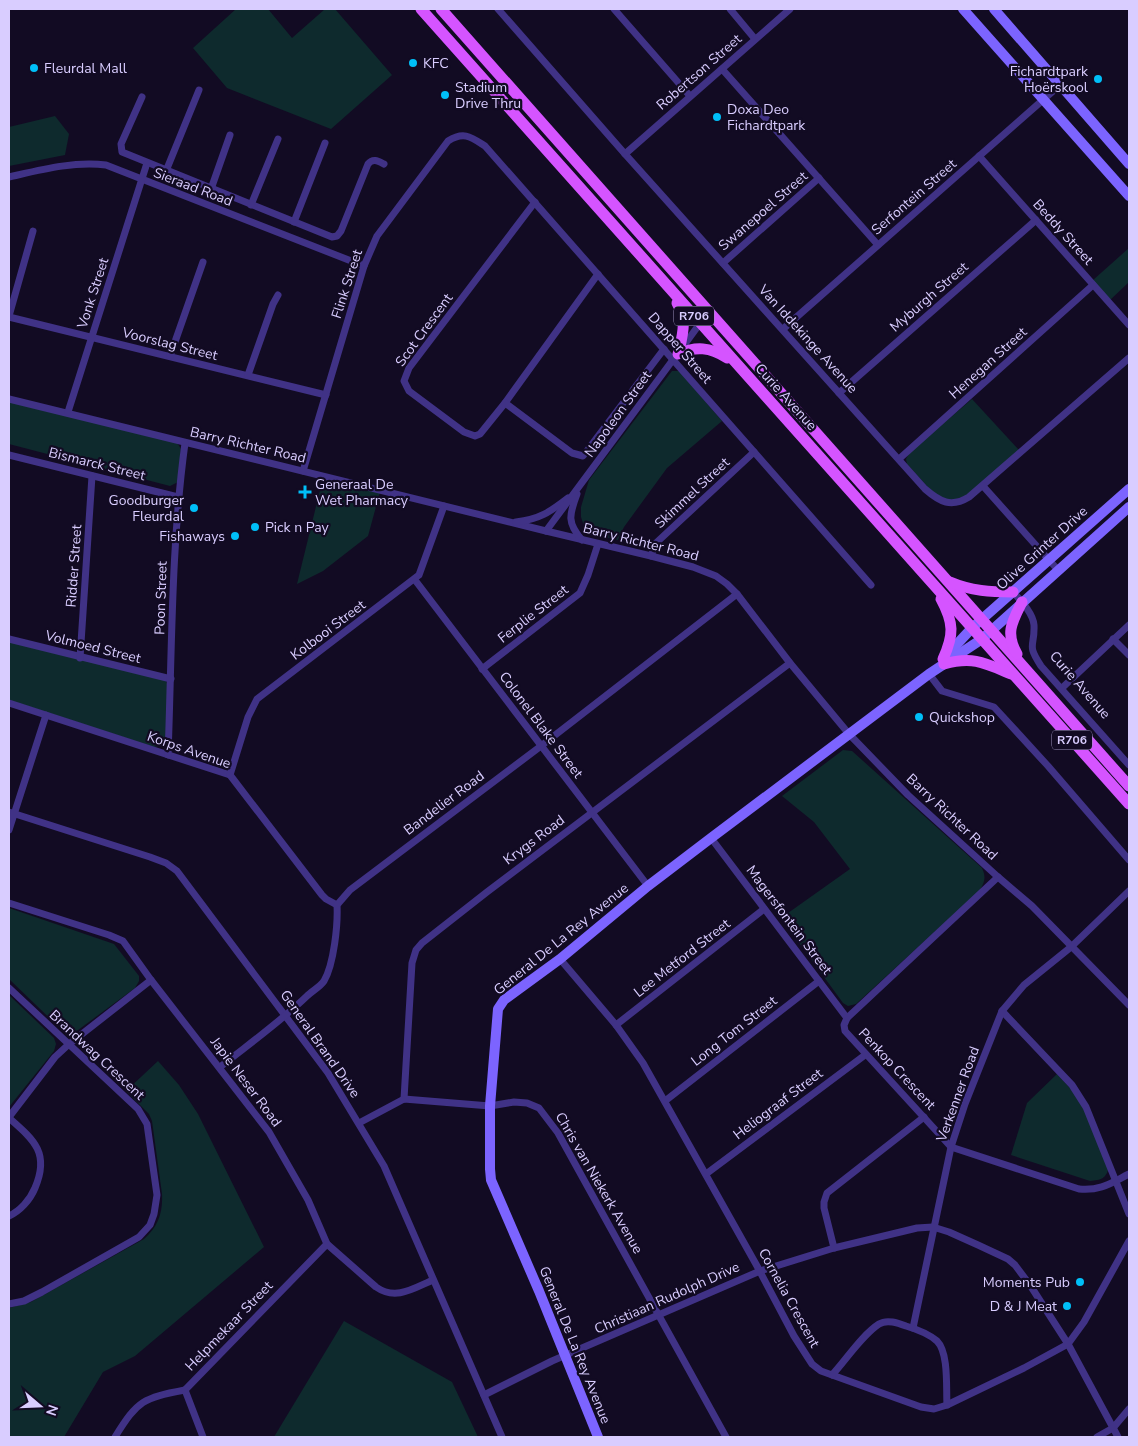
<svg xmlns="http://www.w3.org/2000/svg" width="1138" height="1446" font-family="'Nunito Sans',sans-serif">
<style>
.green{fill:#0e2a2d}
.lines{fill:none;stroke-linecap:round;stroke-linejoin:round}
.street{stroke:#403286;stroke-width:7}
.secondary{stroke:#7c64ff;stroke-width:10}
.primary{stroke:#d554ff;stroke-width:11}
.poi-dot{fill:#00bff8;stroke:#120b23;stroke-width:2}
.labels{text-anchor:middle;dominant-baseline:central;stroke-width:4.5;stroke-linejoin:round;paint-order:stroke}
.shield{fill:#120b23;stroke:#9d93bd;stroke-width:1}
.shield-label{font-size:12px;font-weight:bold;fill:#d9cdff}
.poi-label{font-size:14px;fill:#d9cdff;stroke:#120b23;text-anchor:start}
.street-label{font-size:14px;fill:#d9cdff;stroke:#120b23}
</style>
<rect width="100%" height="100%" fill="#120b23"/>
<g class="green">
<path d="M236,9H268L292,38L325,9H335L392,75L331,129L227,88L193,48Z"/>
<path d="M55,116L69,134L65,155L9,166V127Z"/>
<path d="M1129,248V282L1109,301L1092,281Z"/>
<path d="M672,371H679L722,421L667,468L624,527L618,540L590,534L584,526L581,517V507L589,480Z"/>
<path d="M9,398L176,441L181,449L178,482L170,486L9,444Z"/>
<path d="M972,399L1019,450L968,495L950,501L933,493L907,464L906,459L910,452Z"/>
<path d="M323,478L380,492L368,536L323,571L297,584Z"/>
<path d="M9,641L165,680L168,685L166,741L164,745L154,747L9,700Z"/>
<path d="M843,750L852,751L982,868C986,877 985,881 980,890L856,1004L848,1006L843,1003L781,918L850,869L814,822L782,796Z"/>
<path d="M9,908L114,944L139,976V981L135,988L74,1033L64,1032L9,979Z"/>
<path d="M9,995L54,1038L56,1044L54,1051L9,1107Z"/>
<path d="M158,1061L179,1085L198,1114L264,1247L135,1356L103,1372L64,1437H9V1308L31,1302L144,1239C158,1227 163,1213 162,1194L152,1121L149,1114L126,1091Z"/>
<path d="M1057,1074L1079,1098L1109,1167C1106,1179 1101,1180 1090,1181L1011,1155L1027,1103Z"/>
<path d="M344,1321L452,1382L478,1437H274Z"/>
</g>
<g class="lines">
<g class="street">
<path d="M498,9L625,154L925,489C940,502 951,508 969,497L1129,358"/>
<path d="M614,9L690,96"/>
<path d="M730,9L755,39"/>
<path d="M722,69L878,245"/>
<path d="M142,97L121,144L122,152L332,237L337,236L341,231L368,164C373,158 378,161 384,164"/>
<path d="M625,154L790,9"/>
<path d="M979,156L1129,325"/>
<path d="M166,171L199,90"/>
<path d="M9,177C40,170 73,161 106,165L364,266"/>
<path d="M211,189L230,135"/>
<path d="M535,202L409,368L404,381L409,391L464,432L475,436L480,434L505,403L598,274"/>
<path d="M251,205L278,139"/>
<path d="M294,222L325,143"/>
<path d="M723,263L819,178"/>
<path d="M9,316L33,231"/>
<path d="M9,317L326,395"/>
<path d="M783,329L1061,84"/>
<path d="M682,348L709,311"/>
<path d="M170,356L203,262"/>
<path d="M248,375L273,304L278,295"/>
<path d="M839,393L1036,220"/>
<path d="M9,399L546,531L651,556L693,567L716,576L727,584L737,594L790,663L849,734L908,795L998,877L1032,906L1129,1005"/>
<path d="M505,403L572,453L583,456L664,349"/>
<path d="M68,412L147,163"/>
<path d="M9,455L178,497"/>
<path d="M899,459L1093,285"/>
<path d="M303,471L364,266L377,236L448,141C464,131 471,137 485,146L871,585"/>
<path d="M983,486L1058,570"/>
<path d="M577,494C569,515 567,523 582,540"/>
<path d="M516,522C540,519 550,512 568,498"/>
<path d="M546,531L675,357"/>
<path d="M651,556L656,543L754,452"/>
<path d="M415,580L648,886"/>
<path d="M1013,592C1021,601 1033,613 1034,625C1035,648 1026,643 1041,666L1129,765"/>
<path d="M9,639L171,679"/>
<path d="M1113,639L1129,655"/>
<path d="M80,658L92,476"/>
<path d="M482,669L580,593L588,575L598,544"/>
<path d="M929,674L942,691L994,707L1048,766L1129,860"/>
<path d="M1062,688L1129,625"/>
<path d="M9,703L230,775L322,895L326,899L337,905"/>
<path d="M168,755C172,651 171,546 185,443"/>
<path d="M230,775L248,717L257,699L419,575L444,506"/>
<path d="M9,812L150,857L166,863L177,871L328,1073L384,1166L502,1437"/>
<path d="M9,830L46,715"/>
<path d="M711,838L847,1018"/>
<path d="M998,877L847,1018L844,1025L845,1031L951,1147L1079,1189C1101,1191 1111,1183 1129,1174"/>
<path d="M9,903L109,935L123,941L151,980L269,1132L308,1200L327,1244L376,1287C396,1301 414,1288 433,1280"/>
<path d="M560,959L616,1025L643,1063L757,1266L794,1336L812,1364L821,1371L921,1407L934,1409L947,1405L1024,1368L1068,1344L1084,1322L1129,1241"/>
<path d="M9,988L138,1109L147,1124L157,1195L154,1214L150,1225L139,1237L42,1292L24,1301L9,1304"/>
<path d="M1002,1011L1072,1085L1086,1107L1129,1214"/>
<path d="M616,1025L764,909"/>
<path d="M220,1067C249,1044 280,1022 307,996C312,991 320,987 324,981C334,964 338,924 337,905L350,890L541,746L737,594"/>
<path d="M404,1099L412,963L416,950L422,943L487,892L790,663"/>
<path d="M665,1101L819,981"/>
<path d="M9,1117L55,1057L68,1045L151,980"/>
<path d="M9,1118C34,1140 50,1153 35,1188C30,1200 20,1211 9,1216"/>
<path d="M359,1123L404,1099L490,1106L514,1102L527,1103L539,1108L558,1133L726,1437"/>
<path d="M706,1174L865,1055"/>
<path d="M834,1248L824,1208V1202L827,1193L924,1117"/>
<path d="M913,1328L951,1147L965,1104L1002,1011L1024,985L1071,947L1129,891"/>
<path d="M832,1375C846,1360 862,1335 879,1324C887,1319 898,1323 906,1326C916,1329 929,1334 937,1341C949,1353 946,1389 947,1405"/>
<path d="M484,1395L552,1361L760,1271L834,1248L917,1228L933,1227L949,1232L978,1245L1008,1259L1015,1265L1030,1285L1068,1344L1118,1437"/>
<path d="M115,1437C138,1400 143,1398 185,1390"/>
<path d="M203,1437L185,1390L327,1244"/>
<path d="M1097,1437L1113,1428L1129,1409"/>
</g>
<g class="secondary">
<path d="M963,9L1129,196"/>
<path d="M994,9L1129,164"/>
<path d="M945,657L972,628L1129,489"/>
<path d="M598,1437L539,1291L491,1180L490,1169V1106L498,1009L504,1000L560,959L648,886L711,838L929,674L982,639L1129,507"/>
</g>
<g class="primary">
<path d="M421,9L1129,804"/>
<path d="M441,9L1129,786"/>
<path d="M677,303C687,319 683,333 679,351"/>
<path d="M678,354C696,346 710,347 727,358"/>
<path d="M950,582C971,591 991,592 1013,592"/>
<path d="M941,599C954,623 954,635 943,659"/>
<path d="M1017,654C1005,633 1012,622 1022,602"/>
<path d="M944,664C973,656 985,663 1011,674"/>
</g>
</g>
<g class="poi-dot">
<circle cx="413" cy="63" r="5"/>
<circle cx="34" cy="68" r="5"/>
<circle cx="1098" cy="79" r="5"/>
<circle cx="445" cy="95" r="5"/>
<circle cx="717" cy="117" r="5"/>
<path d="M302.5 484.5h5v5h5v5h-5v5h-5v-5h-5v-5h5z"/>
<circle cx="194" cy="508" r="5"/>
<circle cx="255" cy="527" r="5"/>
<circle cx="235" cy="536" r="5"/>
<circle cx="919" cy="717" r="5"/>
<circle cx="1080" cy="1282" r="5"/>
<circle cx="1067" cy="1306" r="5"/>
</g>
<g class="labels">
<g class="shield">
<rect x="674" y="306.5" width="40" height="19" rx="4"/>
<rect x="1052" y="730.5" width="40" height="19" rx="4"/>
</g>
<g class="shield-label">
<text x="694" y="316">R706</text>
<text x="1072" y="740">R706</text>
</g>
<g class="poi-label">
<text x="423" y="63">KFC</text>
<text x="44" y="68">Fleurdal Mall</text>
<text x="1088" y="71" text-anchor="end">Fichardtpark<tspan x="1088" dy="16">Hoërskool</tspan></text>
<text x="455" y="87">Stadium<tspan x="455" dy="16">Drive Thru</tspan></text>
<text x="727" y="109">Doxa Deo<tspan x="727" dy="16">Fichardtpark</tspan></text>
<text x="315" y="484">Generaal De<tspan x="315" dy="16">Wet Pharmacy</tspan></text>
<text x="184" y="500" text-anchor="end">Goodburger<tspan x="184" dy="16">Fleurdal</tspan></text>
<text x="265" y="527">Pick n Pay</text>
<text x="225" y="536" text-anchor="end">Fishaways</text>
<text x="929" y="717">Quickshop</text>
<text x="1070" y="1282" text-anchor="end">Moments Pub</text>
<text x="1057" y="1306" text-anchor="end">D &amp; J Meat</text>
</g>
<g class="street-label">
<text transform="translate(699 72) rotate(-41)">Robertson Street</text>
<text transform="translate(193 187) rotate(21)">Sieraad Road</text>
<text transform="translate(914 197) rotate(-41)">Serfontein Street</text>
<text transform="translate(763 211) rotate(-41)">Swanepoel Street</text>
<text transform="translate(1063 232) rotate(48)">Beddy Street</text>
<text transform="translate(347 284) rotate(-72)">Flink Street</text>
<text transform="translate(93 293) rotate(-72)">Vonk Street</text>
<text transform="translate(929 297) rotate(-41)">Myburgh Street</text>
<text transform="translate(424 330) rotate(-54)">Scot Crescent</text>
<text transform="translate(808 339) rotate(48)">Van Iddekinge Avenue</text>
<text transform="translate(170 344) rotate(14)">Voorslag Street</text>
<text transform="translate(680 348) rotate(49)">Dapper Street</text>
<text transform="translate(988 363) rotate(-42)">Henegan Street</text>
<text transform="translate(786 397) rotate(48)">Curie Avenue</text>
<text transform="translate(618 414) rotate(-54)">Napoleon Street</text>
<text transform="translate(248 445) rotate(13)">Barry Richter Road</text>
<text transform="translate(97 464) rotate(14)">Bismarck Street</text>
<text transform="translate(692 493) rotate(-43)">Skimmel Street</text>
<text transform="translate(641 542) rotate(14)">Barry Richter Road</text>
<text transform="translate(1042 548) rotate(-42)">Olive Grinter Drive</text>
<text transform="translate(74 566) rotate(-86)">Ridder Street</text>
<text transform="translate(161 598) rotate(-88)">Poon Street</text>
<text transform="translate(533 614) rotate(-38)">Ferplie Street</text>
<text transform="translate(328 630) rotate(-37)">Kolbooi Street</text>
<text transform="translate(93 647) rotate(14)">Volmoed Street</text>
<text transform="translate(1080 685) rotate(49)">Curie Avenue</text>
<text transform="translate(541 725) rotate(53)">Colonel Blake Street</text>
<text transform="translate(189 750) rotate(19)">Korps Avenue</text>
<text transform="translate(444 803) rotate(-37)">Bandelier Road</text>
<text transform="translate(952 817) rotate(43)">Barry Richter Road</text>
<text transform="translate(534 840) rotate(-37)">Krygs Road</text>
<text transform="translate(789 920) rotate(53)">Magersfontein Street</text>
<text transform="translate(561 939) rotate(-39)">General De La Rey Avenue</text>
<text transform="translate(682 958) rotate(-38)">Lee Metford Street</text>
<text transform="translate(734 1031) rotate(-38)">Long Tom Street</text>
<text transform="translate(320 1044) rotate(55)">General Brand Drive</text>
<text transform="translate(97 1055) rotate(43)">Brandwag Crescent</text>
<text transform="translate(897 1069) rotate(47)">Penkop Crescent</text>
<text transform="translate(246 1082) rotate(53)">Japie Neser Road</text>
<text transform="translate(958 1094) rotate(-70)">Verkenner Road</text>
<text transform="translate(778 1104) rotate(-37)">Heliograaf Street</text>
<text transform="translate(599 1183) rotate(60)">Chris van Niekerk Avenue</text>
<text transform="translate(667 1298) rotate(-24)">Christiaan Rudolph Drive</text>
<text transform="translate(789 1298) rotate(61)">Cornelia Crescent</text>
<text transform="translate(229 1326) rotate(-46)">Helpmekaar Street</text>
<text transform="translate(575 1345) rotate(68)">General De La Rey Avenue</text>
</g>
</g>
<rect width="1138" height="1446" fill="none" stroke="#d9cdff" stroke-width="20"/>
<g transform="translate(40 1406) rotate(109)" stroke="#120b23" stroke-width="4" paint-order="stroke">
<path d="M0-4L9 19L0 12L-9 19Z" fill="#d9cdff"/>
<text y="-8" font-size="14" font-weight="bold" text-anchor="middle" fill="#d9cdff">N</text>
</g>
</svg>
